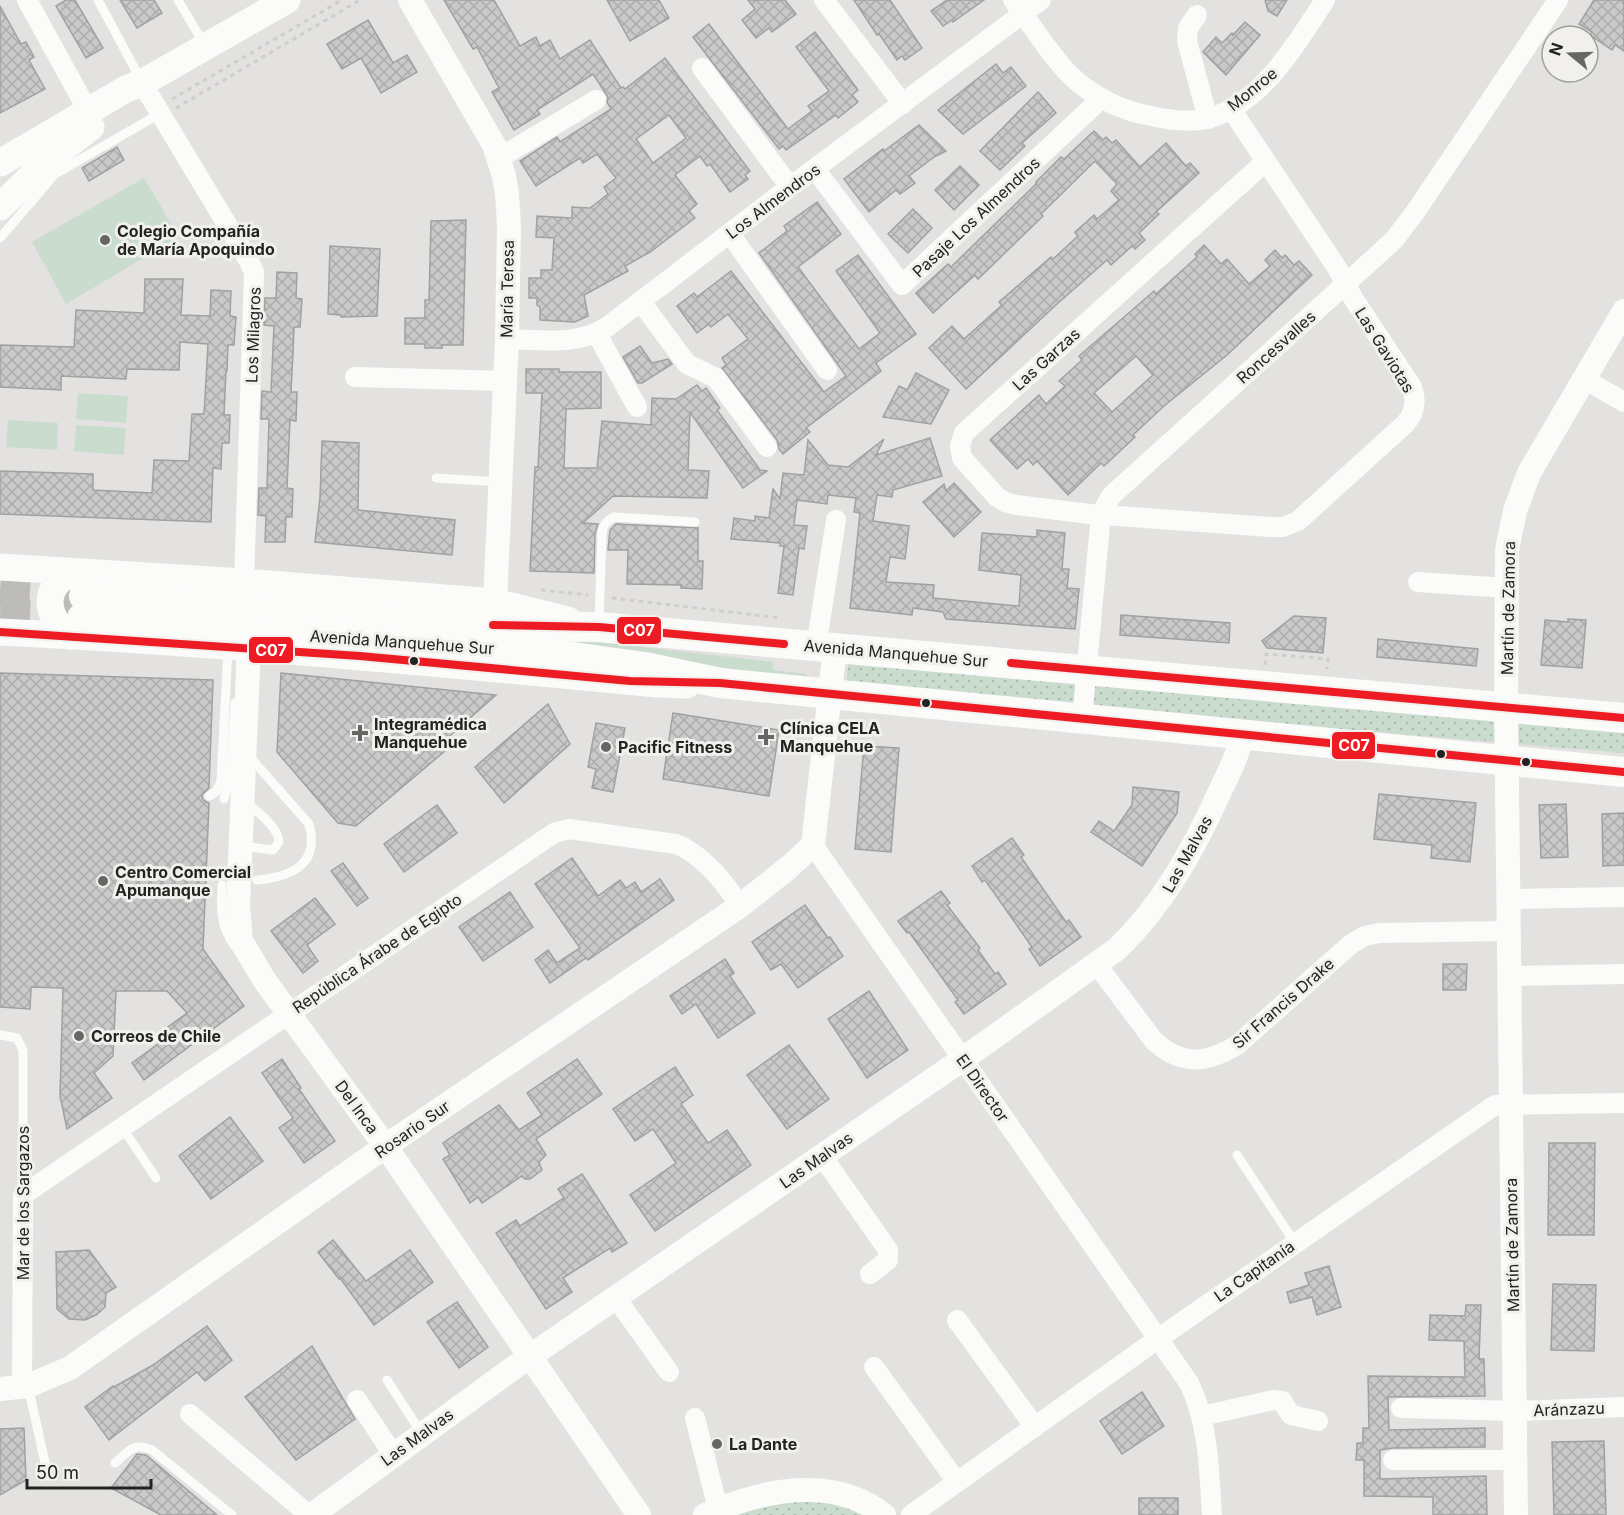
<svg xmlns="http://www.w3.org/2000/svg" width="1624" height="1515" font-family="Inter,sans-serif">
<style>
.grass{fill:#cadcce}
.park{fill:url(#park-dots)}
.building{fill:url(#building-cross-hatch);stroke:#a1a1a0;stroke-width:1.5;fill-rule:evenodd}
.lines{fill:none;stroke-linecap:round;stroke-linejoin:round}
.primary-tunnel{stroke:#bdbcba;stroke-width:30;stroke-dasharray:30 15;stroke-linecap:butt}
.path{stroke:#cfcecd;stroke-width:3;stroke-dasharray:4.5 4.5;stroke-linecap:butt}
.service{stroke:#fbfbfa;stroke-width:9}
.minor{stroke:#fbfbfa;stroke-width:20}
.tertiary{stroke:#fbfbfa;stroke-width:24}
.secondary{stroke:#fbfbfa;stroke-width:27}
.primary{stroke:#fbfbfa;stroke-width:30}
.bus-1-casing{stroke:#f1f0ed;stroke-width:12}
.bus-1{stroke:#ed1c24;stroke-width:8}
.poi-dot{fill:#666664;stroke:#f1f0ed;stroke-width:2}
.bus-dot{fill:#232322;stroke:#f1f0ed;stroke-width:2}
.labels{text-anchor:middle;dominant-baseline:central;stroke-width:6;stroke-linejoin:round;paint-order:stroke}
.street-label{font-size:16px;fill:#232322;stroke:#f1f0ed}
.poi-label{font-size:16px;font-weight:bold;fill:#232322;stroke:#f1f0ed;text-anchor:start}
.line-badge{stroke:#f1f0ed;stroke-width:2}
.badge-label{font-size:16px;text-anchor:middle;font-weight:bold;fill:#fff}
</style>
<defs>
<pattern id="park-dots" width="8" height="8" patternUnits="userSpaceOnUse" patternTransform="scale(1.5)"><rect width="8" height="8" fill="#cadcce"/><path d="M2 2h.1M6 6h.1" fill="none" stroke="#adbcb1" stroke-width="1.8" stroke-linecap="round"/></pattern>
<pattern id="building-cross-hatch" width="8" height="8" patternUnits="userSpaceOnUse" patternTransform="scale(1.5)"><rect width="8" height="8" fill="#c9c9c9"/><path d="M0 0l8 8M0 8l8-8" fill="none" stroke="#acacac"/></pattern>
</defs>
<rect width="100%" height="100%" fill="#e3e2e0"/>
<g class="grass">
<path d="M144,178L179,237L66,304L32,242Z"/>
<path d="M78,393L128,396L126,423L76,419Z"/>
<path d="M8,420L58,423L57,450L6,447Z"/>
<path d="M76,425L126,428L124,455L74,451Z"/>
<path d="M528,634L773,662V670L807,674V682Z"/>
</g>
<g class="park">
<path d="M848,664L1624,730V753L846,687Z"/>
<path d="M821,1496L868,1515H723L733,1511Z"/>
</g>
<g class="building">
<path d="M66,0H75L103,48L86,58L56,6Z"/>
<path d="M120,0H154L162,13L137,28Z"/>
<path d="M444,0H494L520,46L536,37L540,46L550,40L560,59L590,40L621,88L623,87L625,89L665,58L750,171L745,175L748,179L730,192L710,164L707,166L700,156L675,175L697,204L689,211L695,218L650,252L625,266L628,271L584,295L588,316L575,322L540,320V307L537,305V298H529V278H541V270H552L554,238L536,237L537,216L572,218V207L590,208L608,194L604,187L616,178L597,154L583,163L580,158L536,186L520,161L557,137L560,142L611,109L607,102L608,97L593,74L537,110L540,114L514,130L492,92L499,88L477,47L473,49ZM669,115L686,138L653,163L636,139Z"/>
<path d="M607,0H659L669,18L630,41Z"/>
<path d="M748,0H785L796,14L772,32L769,28L756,38L742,20L755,9Z"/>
<path d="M854,0H890L922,48L905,60L902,56L897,60L879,34L877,35Z"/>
<path d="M947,0H984L953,22L952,20L943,26L931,11Z"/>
<path d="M1265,0H1287L1277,16L1268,11Z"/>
<path d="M1594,0H1624V51L1615,45L1612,50L1590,35L1592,32L1579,24Z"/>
<path d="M0,6L21,44L26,42L34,57L29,60L45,89L0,113Z"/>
<path d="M368,20L393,63L407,55L417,72L381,93L361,58L342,69L327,44Z"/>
<path d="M1245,22L1260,35L1226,75L1203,52L1216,37L1222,43L1232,33L1233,35Z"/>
<path d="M709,24L788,129L812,111L808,106L829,91L796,47L815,32L858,90L852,95L858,102L838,118L836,115L786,150L783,146L779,149L693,37Z"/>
<path d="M996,64L1003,73L1011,67L1026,86L963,134L938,110Z"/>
<path d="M1038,92L1056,113L1022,143L1025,146L1000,170L980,151Z"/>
<path d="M919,125L946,151L934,157L909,176L915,183L900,194L896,190L869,212L844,179L883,149L884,151Z"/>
<path d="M1094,131L1103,140L1106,137L1112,143L1116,140L1140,167L1166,143L1186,166L1190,163L1199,173L1156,212L1159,214L1139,233L1145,240L1135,249L1132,246L1111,265L1107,260L1057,304L966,389L929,348L952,326L964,339L1002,305L999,302L1051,257L1053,259L1078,236L1075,232L1094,215L1097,219L1119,200L1111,191L1117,184L1095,161L1041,214L1043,216L978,279L975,275L933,313L916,293L948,264L951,267L1037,183L1036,182L1061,157L1064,159Z"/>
<path d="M117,147L124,160L89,181L82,168Z"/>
<path d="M960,166L979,185L954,210L935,190Z"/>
<path d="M817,202L841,234L798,267L859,349L880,333L836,271L858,255L916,334L876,363L881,371L806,428L810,432L783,454L779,449L777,440L722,368L726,365L722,358L748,339L728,314L711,327L709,324L697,333L677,306L694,293L697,297L731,271L824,392L846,376L759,253L787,231L784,226Z"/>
<path d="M913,209L932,228L908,253L888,234Z"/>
<path d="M466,220L463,345H442V348H425V344H405V318H425V300H429L431,221Z"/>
<path d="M1204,245L1221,264L1227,259L1249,284L1270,266L1265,260L1275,250L1282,258L1285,255L1294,265L1299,261L1312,275L1227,355L1164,406L1133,435L1135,437L1104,466L1101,463L1068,495L1037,461L1033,465L1028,459L1017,469L990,440L1039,395L1046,404L1065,386L1059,381L1082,360L1079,356L1154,291L1156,294L1197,257L1195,254ZM1136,356L1153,375L1112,412L1094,393Z"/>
<path d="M330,246L380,249L377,316L341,317V315L328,314Z"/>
<path d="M277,272L297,273L296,298L302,299L300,327H294L293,352L291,392H297L296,421L290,420L287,488L293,489L292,517H286L285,542H265L266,516L258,515L259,488H267L269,419H261L262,391L271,392L274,326L264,325L265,298H276Z"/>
<path d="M145,279H183L181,315L210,316L211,290L231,291L230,316L236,317L234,345H228L227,371H226L224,415H230L229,443H222L221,469L213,468L211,522L0,514V471L93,474V490L152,493L154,460L189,461L192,414H204L208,344L180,342L179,370L127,369L126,379L61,376V390L0,387V345L74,347L76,310L144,313Z"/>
<path d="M640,346L652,363L668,359L672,364L642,383H638L623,357Z"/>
<path d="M526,369H559V372H601V408L566,409L564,468H597L602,421L651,425L652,398L676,399L697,385L702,391L706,388L720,408L717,410L760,470L767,471L743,488L690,412L688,470L709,471L707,498L613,496L583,523L598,524L595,533L594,573L530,571L535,467H538L542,393H526Z"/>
<path d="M916,373L949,390L931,424L883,417L899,386L907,390Z"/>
<path d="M930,438L942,476L893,490L892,497L877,495L873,521L909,526L905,559L890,557L886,582L934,585L933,598L1019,606L1021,575L979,570L982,533L1037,537V530L1065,533L1062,569H1069L1067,588L1079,589L1075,629L946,619L943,612L913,608L912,615L850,608L860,513L854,512L856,498L828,495L827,504L797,500L794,525L807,526L804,549L799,548L793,595L778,593L784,546H780V543L731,539L734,518L755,521V516L769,518L773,489L780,499L783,473L804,475L808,440L828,465L848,467L884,439L876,455Z"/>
<path d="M322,441L359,443L358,510L455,520L452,555L315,542L320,497Z"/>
<path d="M954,483L981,512L954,537L923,502L944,484L946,491Z"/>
<path d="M616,524L698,528V561H703L702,589L681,588V585L627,584L628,550H608L610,530Z"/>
<path d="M1121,615L1230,623L1229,643L1120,635Z"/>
<path d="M1294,616L1326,618L1323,653L1267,648L1262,641Z"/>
<path d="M1568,619L1586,620L1582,668L1541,665L1545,620L1568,622Z"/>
<path d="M1378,639L1478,649L1476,666L1377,657Z"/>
<path d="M0,673L213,680L209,788L202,795L203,800L209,803L203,949L244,1006L144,1080L132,1063L173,1033L168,1027L187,1013L167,991H116L113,1056L94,1073L112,1098L67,1129L60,1096L63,988L31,987L30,1009L0,1007Z"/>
<path d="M281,673L496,695L445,740V751L356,826L338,823L277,752Z"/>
<path d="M548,704L570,744L504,803L475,767Z"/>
<path d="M673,713L779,730L769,796L663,779Z"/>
<path d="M596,723L625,728L613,792L592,788L596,769L588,767Z"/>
<path d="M864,746L899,748L891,852L855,849Z"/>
<path d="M1133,787L1179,792L1177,813L1142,866L1091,832L1099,821L1114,831L1132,805Z"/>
<path d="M1379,794L1476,803L1470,862L1431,858L1432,845L1374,839Z"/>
<path d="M1566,804L1568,857L1541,858L1539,805Z"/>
<path d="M437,805L457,833L404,872L384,844Z"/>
<path d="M1624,813V865L1603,866L1602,814Z"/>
<path d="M1012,838L1024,855L1021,857L1066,922L1069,920L1081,937L1040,966L1029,949L1032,947L985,880L982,882L972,866Z"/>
<path d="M572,858L598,896L620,880L626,888L635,882L641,892L660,879L674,900L588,960L586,958L550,983L535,960L548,950L557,963L580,948L535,884Z"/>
<path d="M343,863L368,898L357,906L331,871Z"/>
<path d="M941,891L950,903L947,905L980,948L978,950L995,974L998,972L1006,984L964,1014L955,1002L958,1000L909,932L907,933L898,921Z"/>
<path d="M510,892L533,927L483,961L459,927Z"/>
<path d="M315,898L335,924L307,945L318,961L303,973L271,931Z"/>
<path d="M805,905L828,938L830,937L843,956L798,988L781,964L771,970L752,942Z"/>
<path d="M725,959L734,973L730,976L755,1013L718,1038L696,1004L682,1014L670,996Z"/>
<path d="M1443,964H1467L1466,990H1443Z"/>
<path d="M869,991L908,1050L867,1078L828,1019Z"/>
<path d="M789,1045L829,1099L787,1129L747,1075Z"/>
<path d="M282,1059L301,1088L299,1089L335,1141L304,1163L279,1128L293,1118L262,1073Z"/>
<path d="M577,1059L602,1094L536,1139L546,1155L539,1162L542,1170L530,1179H525L522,1176L482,1203L478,1197L470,1203L443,1159L450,1155L443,1143L499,1105L519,1130L542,1115L527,1093Z"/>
<path d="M675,1067L693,1095L681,1104L708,1143L727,1130L751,1165L655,1231L630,1195L676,1163L653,1129L635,1141L613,1109Z"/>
<path d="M230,1117L263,1161L211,1199L179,1156Z"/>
<path d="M1549,1143H1595L1594,1235H1548Z"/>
<path d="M582,1174L627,1243L612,1252L610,1248L563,1278L572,1292L546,1309L496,1233L516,1220L520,1226L564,1198L558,1189Z"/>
<path d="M333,1240L366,1281L410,1250L433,1282L374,1325L340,1278L339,1279L318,1252Z"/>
<path d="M89,1250L116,1287L106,1293L105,1307L96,1315L85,1320L69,1319L57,1309L56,1252Z"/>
<path d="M1329,1266L1341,1307L1317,1315L1312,1297L1290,1303L1287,1292L1309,1285L1305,1273Z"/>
<path d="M1553,1284L1596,1285L1594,1351L1551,1350Z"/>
<path d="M457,1302L488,1347L459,1368L427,1322Z"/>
<path d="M1466,1305H1481L1479,1359H1484L1485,1396L1388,1397L1389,1430L1485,1428V1447L1393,1448L1380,1450V1479L1486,1476L1487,1515H1433V1497L1364,1496V1460H1356L1357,1443H1363V1428H1369L1368,1376L1465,1377L1464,1341L1429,1340L1430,1315L1465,1316Z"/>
<path d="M207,1326L232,1360L205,1381L197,1372L109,1440L85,1407L113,1386L114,1387L153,1365Z"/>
<path d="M312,1346L355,1419L296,1460L245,1397Z"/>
<path d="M1142,1392L1164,1426L1122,1454L1100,1421Z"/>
<path d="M24,1428L26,1480L0,1495V1429Z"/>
<path d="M1604,1441L1606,1515H1554L1552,1442Z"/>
<path d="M137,1454L146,1455L217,1515H161L111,1488Z"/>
<rect x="1139" y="1498" width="39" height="17"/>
</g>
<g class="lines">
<g class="primary-tunnel">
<path d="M0,591L84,596"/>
<path d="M0,614L78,618"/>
</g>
<g class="path">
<path d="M172,99L342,0"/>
<path d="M176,108L360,0"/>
<path d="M541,590L588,595"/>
<path d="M612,598L781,618"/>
<path d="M1265,665L1266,654L1328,659L1327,669"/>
</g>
<g class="service">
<path d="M98,0L141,80"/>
<path d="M178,0L204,44"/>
<path d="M0,238L55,174L161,113"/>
<path d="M436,478L500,482"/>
<path d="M599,622L602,533C603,524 607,521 614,517L695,522"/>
<path d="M249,756L309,824C320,864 292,877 257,880"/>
<path d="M209,796L216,792L221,781L228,649"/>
<path d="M224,799L230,776L235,703"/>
<path d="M241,846L273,850L279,842C278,826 257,812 245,801"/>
<path d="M222,885C221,908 220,926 234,945"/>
<path d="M0,1035L17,1038L23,1050V1194"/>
<path d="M122,1127L156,1178"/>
<path d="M1237,1155L1295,1243"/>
<path d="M387,1380L422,1434"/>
<path d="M28,1386L48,1476"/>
<path d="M115,1463C129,1451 133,1442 152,1450L232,1515"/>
</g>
<g class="minor">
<path d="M27,0L88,111"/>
<path d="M824,0L903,104"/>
<path d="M1013,0C1032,25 1049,54 1071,76C1093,97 1122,111 1151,116C1169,120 1192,123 1210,118C1264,101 1296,44 1325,0"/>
<path d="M1197,15L1188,28L1187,41L1208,119"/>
<path d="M702,68L790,187"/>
<path d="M142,83L249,261L254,272L244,582"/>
<path d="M1231,109L1337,268L1353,298L1412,387C1417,401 1415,413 1405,424L1298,521L1283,527H1270L1090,514L1016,505L1005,502L997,497L962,458L960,446L964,433L1265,162"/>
<path d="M499,158L596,100"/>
<path d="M815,169L902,285L1102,98"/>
<path d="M730,234L827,370"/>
<path d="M641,302L687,364L716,378L767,447"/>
<path d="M597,334L637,407"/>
<path d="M507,339C541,340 577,346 607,327L790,187L1041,0"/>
<path d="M355,377L505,381"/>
<path d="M1584,379L1624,402"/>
<path d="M1418,582L1506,588"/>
<path d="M816,647L836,520"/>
<path d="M1082,719L1101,514L1111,496L1394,240L1416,211L1558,0"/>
<path d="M813,845L1189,1383C1209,1425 1209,1470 1212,1515"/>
<path d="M1507,899L1624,897"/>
<path d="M1097,965L1154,1041C1182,1066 1206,1064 1237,1045L1351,944L1365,936L1379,933L1508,931"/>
<path d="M1509,976L1624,974"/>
<path d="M822,1156L888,1250V1260L870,1274"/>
<path d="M616,1298L669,1372"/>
<path d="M957,1320L1035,1427"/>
<path d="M874,1367L957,1482"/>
<path d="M22,1388L23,1195L554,833L569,829L676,844C703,855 724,881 740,906"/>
<path d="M357,1400L393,1454"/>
<path d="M1401,1408L1515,1411L1624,1407"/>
<path d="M190,1414L309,1515"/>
<path d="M1202,1416L1273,1400L1282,1401L1291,1415L1318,1421"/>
<path d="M695,1418L718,1509"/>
<path d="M1393,1460H1515"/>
<path d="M911,1515L1159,1338L1495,1105L1624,1103"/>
</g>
<g class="tertiary">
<path d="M410,0L494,145L504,176L507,194L509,225L507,339L495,602"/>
<path d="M249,648L238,905L241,941L265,981L386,1147L639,1515"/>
<path d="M0,1389L28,1386L70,1368L396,1139L740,906L788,868L813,845L835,648"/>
<path d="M312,1515L516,1366L963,1059L1117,949C1163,905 1194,849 1220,791C1229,773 1238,755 1242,735"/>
<path d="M705,1515C761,1490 832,1474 884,1515"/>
<path d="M1516,1515L1506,706L1507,550L1515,511L1529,473L1624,311"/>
</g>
<g class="secondary">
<path d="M0,163L126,89L142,83L287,0"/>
<path d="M0,207L47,161L91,127"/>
<path d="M0,567L244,582L495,602L568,620"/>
<path d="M0,632C220,643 439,663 657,684L687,685"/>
<path d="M70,636C44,616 41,585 75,572"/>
</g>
<g class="primary">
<path d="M84,596L509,626L599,627L1624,718"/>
<path d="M82,618L551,654L645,667L720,683L1624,772"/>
</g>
<defs>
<g id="bus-1">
<path d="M493,625L599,627L784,644"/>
<path d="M0,632L360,656L630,681L720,683L1624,772"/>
<path d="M1011,663L1624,718"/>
</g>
</defs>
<use href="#bus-1" class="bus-1-casing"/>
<use href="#bus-1" class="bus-1"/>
</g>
<g class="poi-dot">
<circle cx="105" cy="240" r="6"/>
<path d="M357 724h6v6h6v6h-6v6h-6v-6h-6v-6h6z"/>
<path d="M763 728h6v6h6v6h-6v6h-6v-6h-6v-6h6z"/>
<circle cx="606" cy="747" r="6"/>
<circle cx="103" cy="881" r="6"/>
<circle cx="79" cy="1036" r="6"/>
<circle cx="717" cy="1444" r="6"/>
</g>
<g class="bus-dot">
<circle cx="414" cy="661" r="5"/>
<circle cx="926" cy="703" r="5"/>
<circle cx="1441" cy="754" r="5"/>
<circle cx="1526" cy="762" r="5"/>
</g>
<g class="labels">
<g class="street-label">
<text transform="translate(1252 89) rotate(-39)">Monroe</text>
<text transform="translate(773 201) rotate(-37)">Los Almendros</text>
<text transform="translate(976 217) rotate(-43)">Pasaje Los Almendros</text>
<text transform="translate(507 289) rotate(-89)">María Teresa</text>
<text transform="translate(253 335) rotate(-88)">Los Milagros</text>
<text transform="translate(1276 347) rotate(-42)">Roncesvalles</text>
<text transform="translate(1385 350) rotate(58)">Las Gaviotas</text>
<text transform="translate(1046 359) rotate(-42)">Las Garzas</text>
<text transform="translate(1508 608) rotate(-89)">Martín de Zamora</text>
<text transform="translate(402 642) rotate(4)">Avenida Manquehue Sur</text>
<text transform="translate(896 653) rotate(5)">Avenida Manquehue Sur</text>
<text transform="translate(1187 854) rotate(-61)">Las Malvas</text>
<text transform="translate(377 953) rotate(-34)">República Árabe de Egipto</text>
<text transform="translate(1283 1003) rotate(-41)">Sir Francis Drake</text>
<text transform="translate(983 1088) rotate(55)">El Director</text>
<text transform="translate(357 1107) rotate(54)">Del Inca</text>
<text transform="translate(412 1129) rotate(-35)">Rosario Sur</text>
<text transform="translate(816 1160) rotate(-35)">Las Malvas</text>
<text transform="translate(23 1203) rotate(-90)">Mar de los Sargazos</text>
<text transform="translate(1512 1245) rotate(-91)">Martín de Zamora</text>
<text transform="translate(1254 1271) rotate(-35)">La Capitanía</text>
<text transform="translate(1569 1409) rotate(-2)">Aránzazu</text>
<text transform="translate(417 1437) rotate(-36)">Las Malvas</text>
</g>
<g class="poi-label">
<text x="117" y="231">Colegio Compañía<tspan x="117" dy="18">de María Apoquindo</tspan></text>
<text x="374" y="724">Integramédica<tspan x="374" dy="18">Manquehue</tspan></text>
<text x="780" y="728">Clínica CELA<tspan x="780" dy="18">Manquehue</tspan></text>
<text x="618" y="747">Pacific Fitness</text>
<text x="115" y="872">Centro Comercial<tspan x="115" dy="18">Apumanque</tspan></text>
<text x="91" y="1036">Correos de Chile</text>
<text x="729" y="1444">La Dante</text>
</g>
</g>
<g class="line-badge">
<rect x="616" y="616" width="46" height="29" rx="6" fill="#ed1c24"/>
<rect x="248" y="636" width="46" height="28" rx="6" fill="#ed1c24"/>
<rect x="1331" y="731" width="45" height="29" rx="6" fill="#ed1c24"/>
</g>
<g class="badge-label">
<text x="639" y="636">C07</text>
<text x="271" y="656">C07</text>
<text x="1354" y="751">C07</text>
</g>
<g transform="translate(1570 54) rotate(289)"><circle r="28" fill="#f1f0ed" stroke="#9f9e9c" stroke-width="1.5"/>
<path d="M0-4.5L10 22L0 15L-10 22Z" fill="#666664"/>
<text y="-9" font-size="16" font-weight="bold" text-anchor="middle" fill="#232322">N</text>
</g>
<path d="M27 1479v9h124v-9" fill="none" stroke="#232322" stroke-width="3"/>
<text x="36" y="1479" font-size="18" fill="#232322" stroke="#f1f0ed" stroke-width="4.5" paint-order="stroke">50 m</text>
</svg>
